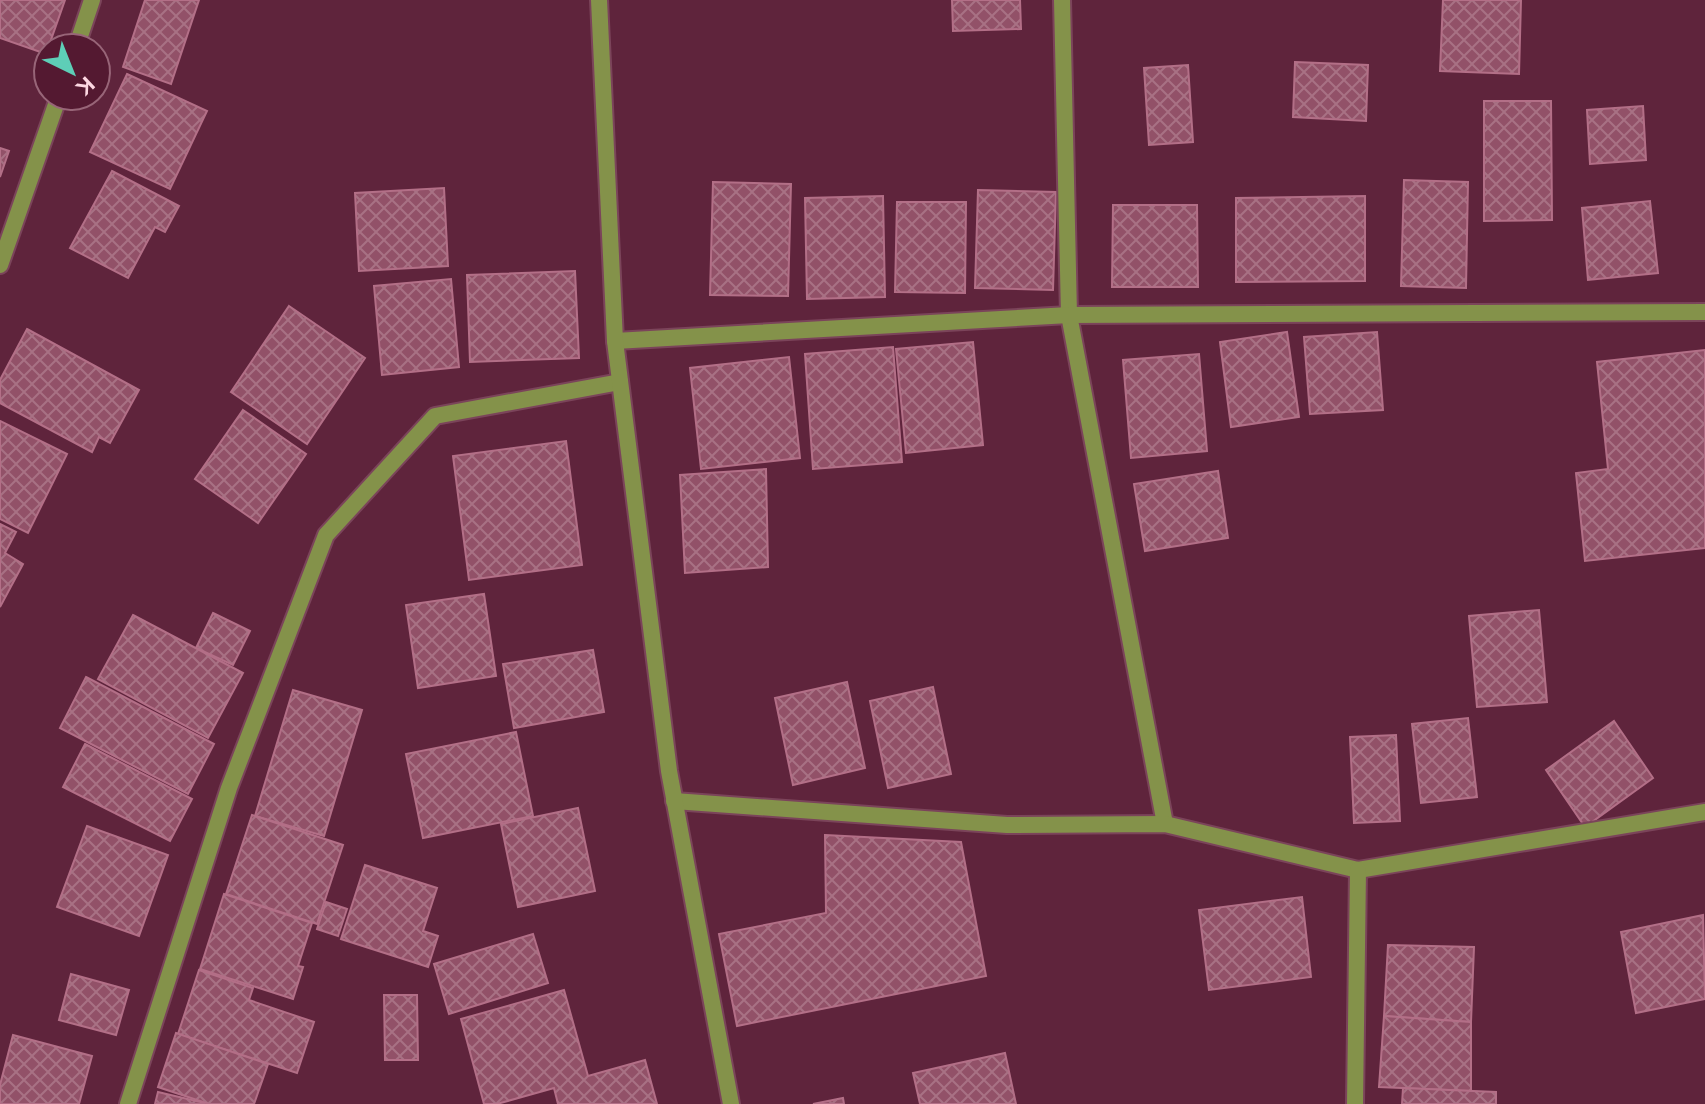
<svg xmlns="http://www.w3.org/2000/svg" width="1705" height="1104" font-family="Arial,sans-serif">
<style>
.building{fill:url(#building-cross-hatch);stroke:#b36f87;stroke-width:2}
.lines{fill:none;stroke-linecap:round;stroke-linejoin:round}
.minor-casing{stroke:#7b445a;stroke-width:20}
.tertiary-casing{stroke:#7b445a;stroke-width:20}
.minor{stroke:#84924a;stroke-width:16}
.tertiary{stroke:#84924a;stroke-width:16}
</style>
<defs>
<pattern id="building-cross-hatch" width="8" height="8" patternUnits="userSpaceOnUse" patternTransform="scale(2)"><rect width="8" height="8" fill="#925168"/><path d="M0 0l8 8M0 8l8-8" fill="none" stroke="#a87184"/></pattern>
</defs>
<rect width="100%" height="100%" fill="#5f243c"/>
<g class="building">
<path d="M0,0H65L46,54L0,38Z"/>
<path d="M145,0H199L171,84L123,67Z"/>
<path d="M952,0H1020L1021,29L953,31Z"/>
<path d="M1443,0H1521L1519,74L1440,71Z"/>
<path d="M1295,62L1368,65L1366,121L1293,117Z"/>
<path d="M1188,65L1193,142L1149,145L1144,68Z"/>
<path d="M127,74L207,111L170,189L90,152Z"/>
<path d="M1484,101H1551L1552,220L1484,221Z"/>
<path d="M1643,106L1646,160L1590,164L1587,110Z"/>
<path d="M0,148L9,151L0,177Z"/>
<path d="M112,171L179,206L165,232L155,227L128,278L70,248Z"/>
<path d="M1404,180L1468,182L1466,288L1401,286Z"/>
<path d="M713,182L791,184L788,296L710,295Z"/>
<path d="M444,188L448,266L359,271L355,193Z"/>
<path d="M978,190L1056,192L1053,290L975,288Z"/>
<path d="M883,196L885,297L807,299L805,198Z"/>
<path d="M1365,196V281L1236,282V198Z"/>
<path d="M1650,201L1658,273L1588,280L1582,208Z"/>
<path d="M897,202H966L965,293L895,292Z"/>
<path d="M1113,205H1197L1198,287H1112Z"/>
<path d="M575,271L579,358L470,362L467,275Z"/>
<path d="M451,279L459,367L382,375L374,286Z"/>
<path d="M289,306L365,358L307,444L231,392Z"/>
<path d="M27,329L139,390L110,443L99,437L92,452L0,403V380Z"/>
<path d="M1287,332L1299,417L1231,427L1220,342Z"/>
<path d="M1377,332L1383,410L1310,414L1304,337Z"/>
<path d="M973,342L983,445L906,453L896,349Z"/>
<path d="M893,347L902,462L813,469L805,354Z"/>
<path d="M1705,350V548L1585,561L1576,473L1608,469L1597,362Z"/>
<path d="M1199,354L1207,451L1131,458L1123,360Z"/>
<path d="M789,357L800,458L701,469L690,368Z"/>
<path d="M243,410L306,454L258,523L195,479Z"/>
<path d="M0,421L67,454L28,533L0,519Z"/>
<path d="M566,441L582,565L469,580L453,456Z"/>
<path d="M766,469L768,567L685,573L680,475Z"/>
<path d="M1218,471L1228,538L1145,551L1134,484Z"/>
<path d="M0,524L16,532L5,553L23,564L0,607Z"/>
<path d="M484,594L496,676L418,688L406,605Z"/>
<path d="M1539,610L1547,702L1477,707L1469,616Z"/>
<path d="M213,613L250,631L233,665L196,648Z"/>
<path d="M133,615L243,673L208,738L98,679Z"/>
<path d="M593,650L604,712L514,728L503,664Z"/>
<path d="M86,677L214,744L188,794L60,728Z"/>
<path d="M847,682L865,768L793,785L775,698Z"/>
<path d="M933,687L951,774L888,788L870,701Z"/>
<path d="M293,690L362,710L324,836L255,816Z"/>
<path d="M1468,718L1477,797L1421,803L1412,724Z"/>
<path d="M1614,721L1653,778L1585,827L1546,770Z"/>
<path d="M516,732L533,816L423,838L406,754Z"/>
<path d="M1396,735L1400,821L1354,823L1350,737Z"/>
<path d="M85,744L192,799L170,841L63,787Z"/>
<path d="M578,808L595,891L518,907L501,824Z"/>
<path d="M252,815L343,845L317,924L226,894Z"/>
<path d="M87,826L168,855L139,936L57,907Z"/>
<path d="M825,835L961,842L986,976L737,1026L719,934L826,913Z"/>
<path d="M365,865L437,888L423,931L438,936L428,967L341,939Z"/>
<path d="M224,894L312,923L298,966L303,967L293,999L200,969Z"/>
<path d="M1302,897L1311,977L1209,990L1199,910Z"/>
<path d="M326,902L347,909L338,936L317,929Z"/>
<path d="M1703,915L1705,999L1636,1013L1621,932Z"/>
<path d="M533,934L548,983L449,1014L434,964Z"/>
<path d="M1388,945L1474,947L1471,1022L1384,1016Z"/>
<path d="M199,970L253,988L249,1000L314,1022L297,1073L178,1034Z"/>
<path d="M71,974L129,990L116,1035L59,1020Z"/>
<path d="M564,990L588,1076L645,1060L657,1104H558L554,1088L497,1104H484L461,1019Z"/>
<path d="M384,995H417L418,1060H385Z"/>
<path d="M1384,1016L1471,1022V1091L1379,1087Z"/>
<path d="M176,1033L268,1064L254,1104H209L158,1087Z"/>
<path d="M13,1035L92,1056L79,1104H0V1085Z"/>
<path d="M1005,1053L1016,1104H920L913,1073Z"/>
<path d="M1403,1088L1496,1092V1104H1402Z"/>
<path d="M158,1092L205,1103L204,1104H155Z"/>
<path d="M843,1098L844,1104H813Z"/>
</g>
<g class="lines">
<defs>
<g id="minor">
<path d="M1062,0L1069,315L1165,824"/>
<path d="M76,48L92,0"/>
<path d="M0,265L59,96"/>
<path d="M615,341L1069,315L1705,312"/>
<path d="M674,801L1007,825L1165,824L1358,870L1705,812"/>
<path d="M128,1104L229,788L326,535L435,416L620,382"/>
<path d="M1355,1104L1358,870"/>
</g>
<path id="tertiary" d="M599,0L615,341L669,771L731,1104"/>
</defs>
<use href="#minor" class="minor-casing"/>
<use href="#tertiary" class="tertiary-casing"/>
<use href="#minor" class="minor"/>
<use href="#tertiary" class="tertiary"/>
</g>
<g transform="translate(72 72) rotate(137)"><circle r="38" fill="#541931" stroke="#986578" stroke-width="2"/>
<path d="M0-6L14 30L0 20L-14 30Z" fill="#5eceb7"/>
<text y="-12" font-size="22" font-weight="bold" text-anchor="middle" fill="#fdd7e2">K</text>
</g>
</svg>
